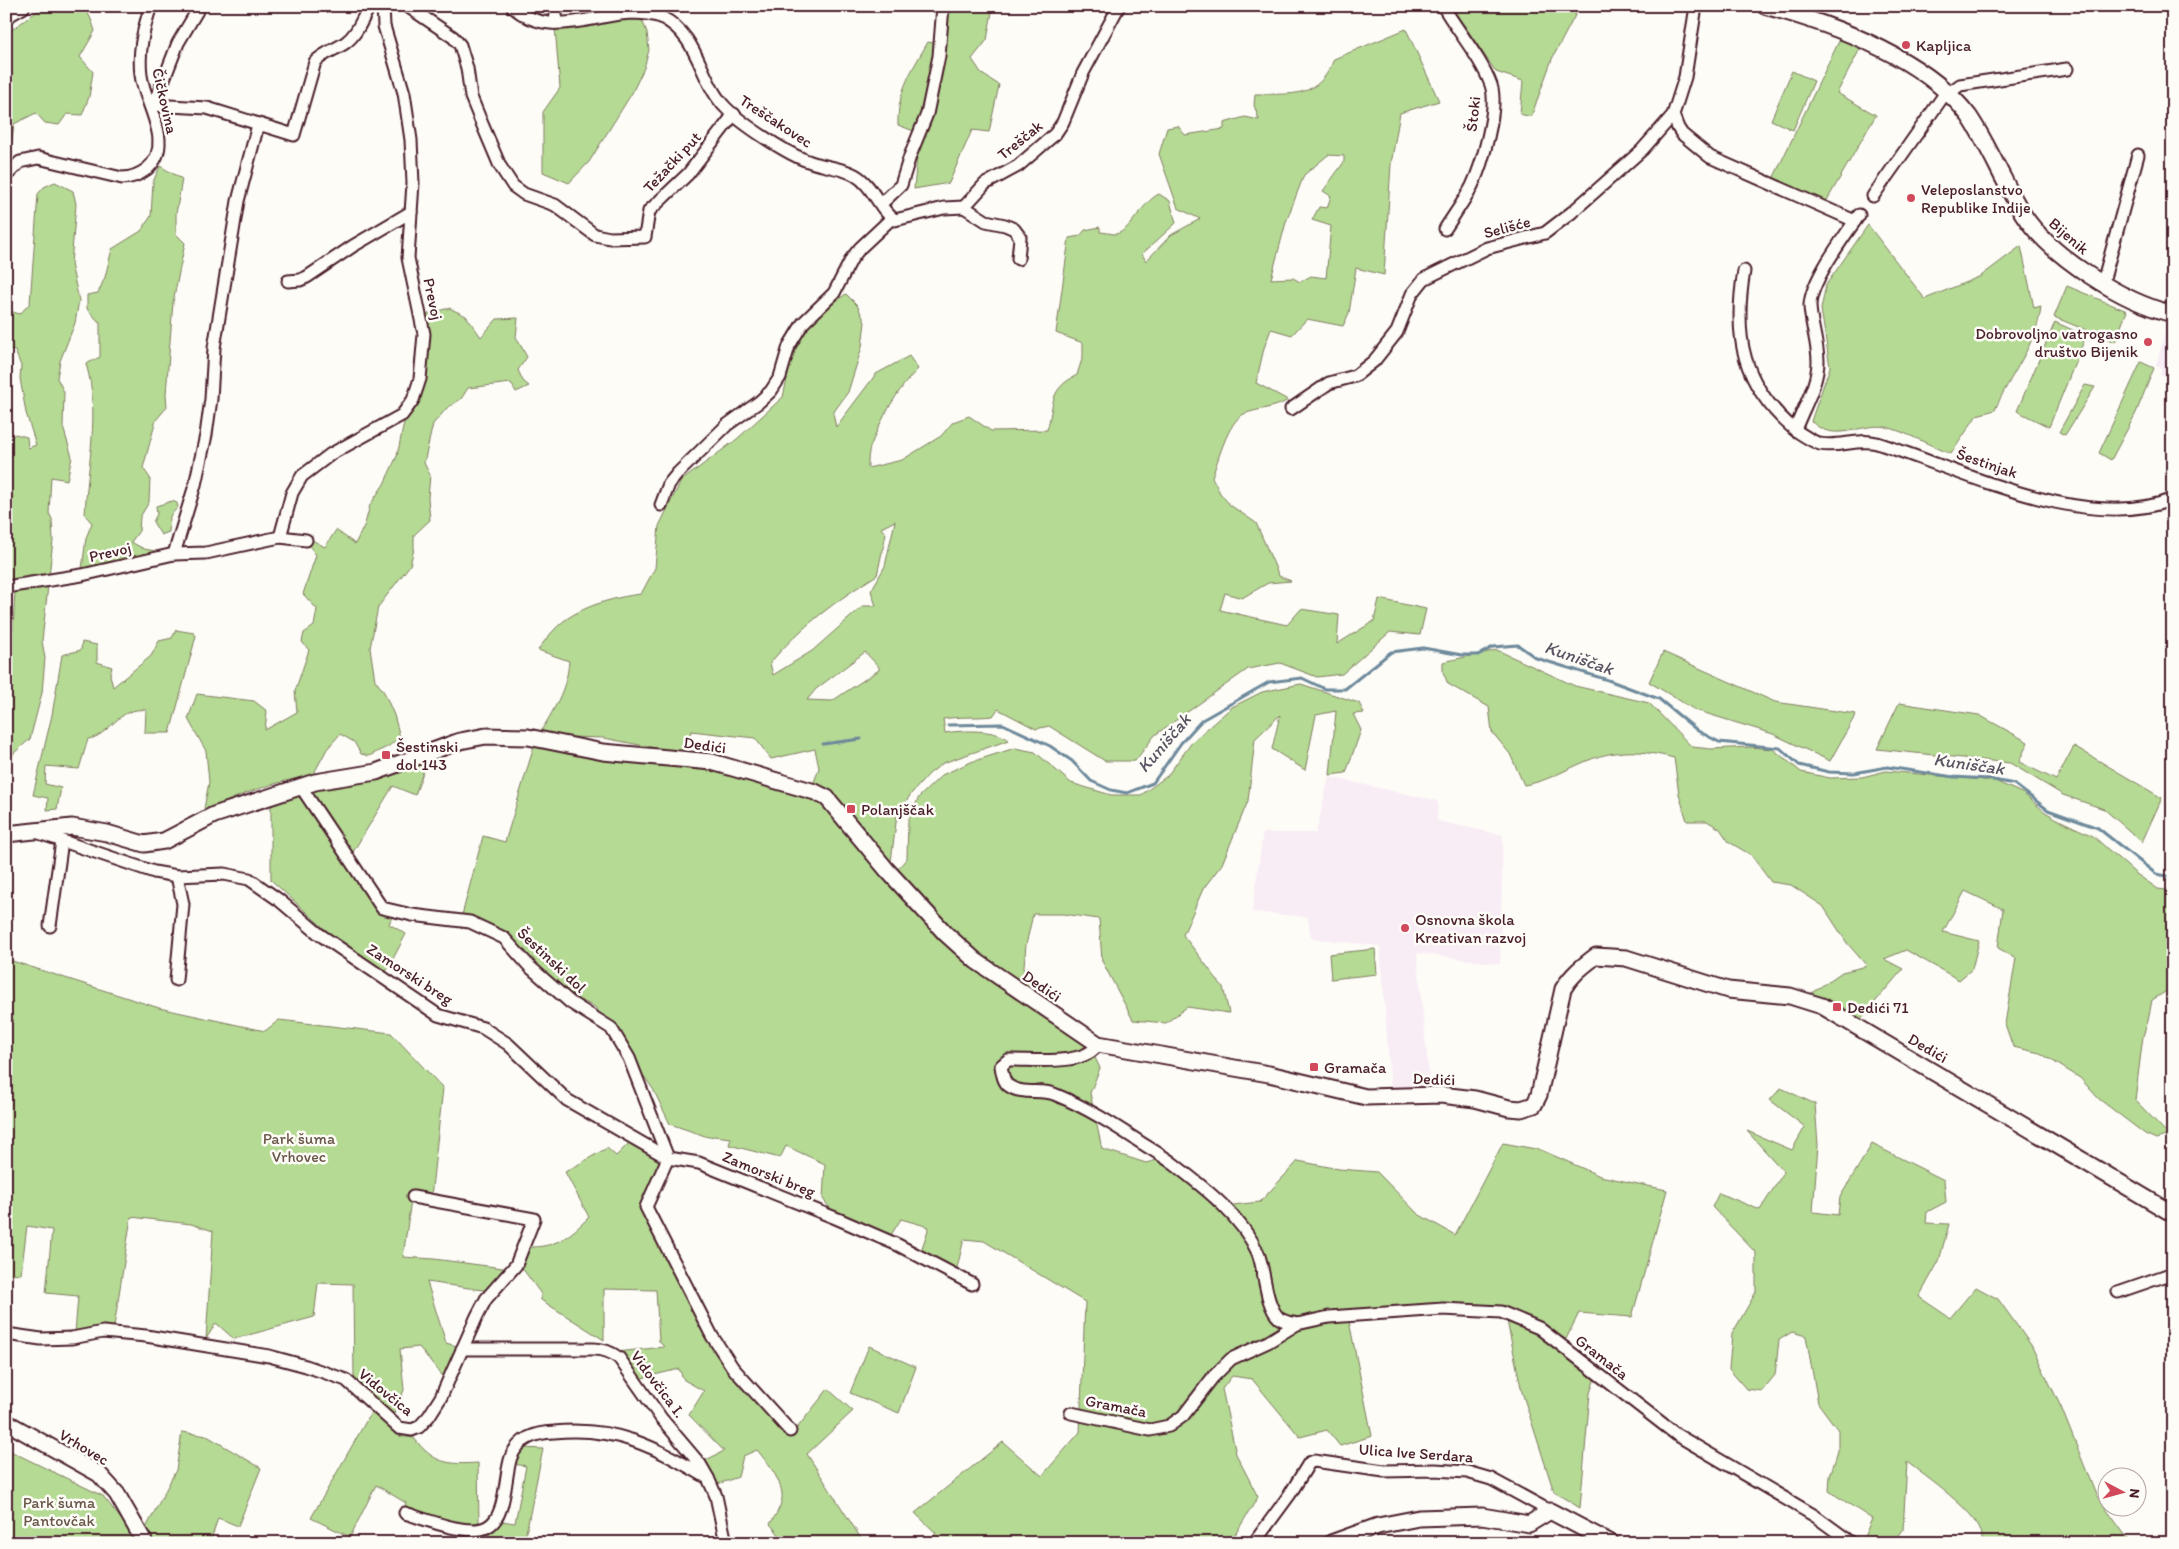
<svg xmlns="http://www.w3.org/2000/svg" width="2179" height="1549" font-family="Itim,sans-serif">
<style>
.built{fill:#f8ecf5}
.green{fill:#b5da94;stroke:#807c60;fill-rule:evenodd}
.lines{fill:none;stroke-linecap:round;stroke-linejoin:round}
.stream{stroke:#6d899b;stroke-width:3}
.street-casing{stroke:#4a1f2b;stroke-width:15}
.secondary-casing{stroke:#4a1f2b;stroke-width:19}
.street{stroke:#fdfcf7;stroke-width:11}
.secondary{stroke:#fdfcf7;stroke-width:15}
.poi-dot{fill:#d1495b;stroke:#fdfcf7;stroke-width:2}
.labels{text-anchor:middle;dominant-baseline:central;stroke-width:5;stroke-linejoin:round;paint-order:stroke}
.poi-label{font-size:16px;fill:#4a1f2b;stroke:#fdfcf7;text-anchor:start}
.street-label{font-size:16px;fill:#4a1f2b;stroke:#fdfcf7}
.park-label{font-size:16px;fill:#6a574a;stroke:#fdfcf7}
.water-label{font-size:18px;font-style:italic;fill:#5c5463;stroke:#fdfcf7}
</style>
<rect width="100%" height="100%" fill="#fdfcf7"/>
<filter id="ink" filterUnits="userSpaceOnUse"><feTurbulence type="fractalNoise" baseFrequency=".02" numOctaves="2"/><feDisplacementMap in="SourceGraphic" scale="10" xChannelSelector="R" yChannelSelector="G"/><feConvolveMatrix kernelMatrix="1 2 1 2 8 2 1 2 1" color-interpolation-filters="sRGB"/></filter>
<g filter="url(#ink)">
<g class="built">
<path d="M2168,321L2173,322V380L2160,374L2162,368L2156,366Z"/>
<path d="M1329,777L1438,801L1437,821L1503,835L1500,964L1417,953L1430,1089H1391L1380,946L1311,938L1308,917L1252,912L1263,833H1316Z"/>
</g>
<g class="green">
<path d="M50,6C80,6 86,0 95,31L80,57L93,72L89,97L82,115L67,114L59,125L45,123L36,113L14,124L12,140L6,144V34L43,7Z"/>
<path d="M947,6H993L987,40L972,59L982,74L999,85L989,132L972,130L949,183L914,189L919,133L898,125C897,91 912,70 928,42L944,45Z"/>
<path d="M1451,6H1580L1552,59L1531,117L1520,114L1523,81L1496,72Z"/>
<path d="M640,16L647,32L649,50L644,68L632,93L589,162L569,183L543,172V112L560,88L555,27Z"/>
<path d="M1406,29L1439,101L1400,113L1391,164L1384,275L1356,268L1349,313L1343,326L1307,319L1292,335L1271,329L1264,348L1256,383L1288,400C1274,409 1259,408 1244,414C1228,421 1218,461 1212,477L1220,493L1230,505L1256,523L1279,576L1291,581L1268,583L1242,598L1225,593L1220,610L1287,625L1301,609L1339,615L1337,644L1374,621L1379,599L1426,609L1420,635L1390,632L1342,674L1317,677L1280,663L1248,669L1155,735L1135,761H1105L1049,726L1036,729L998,709L993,716C975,718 960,716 943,719L945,733C962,730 996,729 1009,740L943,763L929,774L911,794L897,815L891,861L885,860L813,785L819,768L815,749L771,759L755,738L691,731L686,754L604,738L538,736C553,711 567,690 569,661L538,650C543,643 549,635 555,629C574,608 614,597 641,594L655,568L659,526L681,481L737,439L783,397L793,352L813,317L846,294L857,305L865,322L862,347L848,392L833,413L836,427L876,374L909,356L918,369C898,388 881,419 871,445C868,452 868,461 868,468L902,460L941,436L953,422L969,416L991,431L1047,430C1055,403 1048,390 1077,375L1083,356V343L1056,333L1069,238L1080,236L1085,230L1100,227V232C1104,232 1111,234 1116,234C1131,231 1142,202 1159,194L1170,201L1176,223L1142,254L1146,261L1171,235L1200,219L1178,208L1159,154L1167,128L1178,126L1185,135L1224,129V123L1245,117L1259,120L1254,105L1255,94C1292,94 1319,99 1334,59ZM1328,155L1344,156V162L1323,191L1331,196L1327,208L1319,207L1312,220L1331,226L1326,278L1311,276L1300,282L1293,278L1271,279L1286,222L1304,175ZM895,521L885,566L871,591L876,606H863L812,651L773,675L770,663C800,627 837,600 877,575L886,534L881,528ZM865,652L879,667V670L832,701L807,700L816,689Z"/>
<path d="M1840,39L1861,47L1837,93L1876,115L1826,202L1773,179Z"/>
<path d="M1792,71L1814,81L1793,130L1771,120Z"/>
<path d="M160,166L182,179L176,214V234L185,243L173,302L166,394L167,407L156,420L143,468L150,478L149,502L140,517L139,531L131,542L144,549L161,552L82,569L86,538L92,523L85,515C87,466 101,412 86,364L100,357V323L87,309V295L98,293L105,277L112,249L141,231L151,216L153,182Z"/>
<path d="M55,182L73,191L76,204L71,264L79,300L75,323L60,361L57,378L64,392L63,427L72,457L67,480L51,477L49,513L52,519L53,540L42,641L45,658L42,693L30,739L14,753L6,763V635L13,630L15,590H6V442L15,434L27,437L28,448L36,445L26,413L20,378L21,366L15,351L6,348L10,334L6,331V271L10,282L9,311L20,314L30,303L38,194L44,187Z"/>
<path d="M1868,225L1925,299L1981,276L2021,246L2034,308L2041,306C2038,343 2009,376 1995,410L1977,415L1951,454C1933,447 1904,431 1886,427C1860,422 1835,445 1811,421L1830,367L1821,309L1826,285Z"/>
<path d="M2067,286L2127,311L2115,342L2054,317Z"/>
<path d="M449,308L466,316L481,337L497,319L518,318L516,337L527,357L518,370L523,381L529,386L516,392L511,383L468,388L461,399L447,408L433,424L424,463L430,475L428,498L430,520L414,535V549L410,565L378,607L370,648L375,680L384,692L394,715L400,737L389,746L369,756L361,754L354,742L340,734L327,749L313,775C278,781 233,795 203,814L209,782L206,751L188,719L197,694L254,701L267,711L265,730L297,712L295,691L309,650L302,642L304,633L314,626L317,609L303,594L316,555L308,544L312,540L325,547L336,530L355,544L365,524L370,505L384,484L397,456L405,418L420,397L424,315Z"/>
<path d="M2055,322L2086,336L2049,427L2017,411Z"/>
<path d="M2141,362L2154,368L2136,413L2111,460L2099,453Z"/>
<path d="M2085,385L2095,387L2065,435L2059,432Z"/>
<path d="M172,501L177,503L178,507L170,516L169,532L161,535L153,522L157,514L156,506Z"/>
<path d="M176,630L194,633L196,636L170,733H145L146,710C118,706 109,737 88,739L79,769L46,766L45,784L61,788L57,809L47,810L48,798L33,795L52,715L62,655L81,650L82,642L97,645V662L112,667L110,675L113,687L151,656L159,641L172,638Z"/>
<path d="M1497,650L1575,686L1649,703L1692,747L1711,749L1750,747L1773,749L1801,772L1830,778L1862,777L1886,771L1995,781L2024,794L2045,812L2059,820L2093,836L2135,873L2158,889L2173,891V982L2170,989L2152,1000L2148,1021L2143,1036L2135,1100L2169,1135L2156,1139L2145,1134L2099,1099L2080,1078L2040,1053L2013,1047L2005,1024L2016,958L1998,948L2003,909L1965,891L1943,932L1979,941L1972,969L1959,980L1906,950L1884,959L1903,969L1859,1021L1826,1001L1810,994L1842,972L1867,966L1847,943L1823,906L1791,885L1771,882L1751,855L1729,842L1720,829L1707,821H1687L1679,794L1674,758C1642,750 1614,748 1582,763C1563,771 1545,782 1524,785L1510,754L1492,732L1489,707L1448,684L1443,672V662Z"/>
<path d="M1663,652L1775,702L1856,714L1830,761L1773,734L1695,710L1649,682Z"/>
<path d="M1301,684L1359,703L1364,713L1353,714L1361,730L1346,773L1330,775L1336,711L1316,715L1305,770L1272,749L1280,715L1255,739L1248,801L1222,864L1203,889L1183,935L1223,987L1229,1013L1187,1007L1166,1023L1133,1020L1102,961L1099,919L1063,914H1033L1026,945L1023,976L1045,1000L1077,1021L1100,1068L1090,1093L1102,1149L1146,1163L1171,1156L1214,1207L1260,1202L1298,1161L1339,1169L1377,1172L1418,1214L1455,1235L1503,1143L1541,1150L1600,1176L1667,1190L1632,1317L1579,1313L1566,1339L1504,1308L1347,1311L1372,1436L1340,1446L1327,1430L1300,1437L1252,1379L1232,1376L1222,1389L1236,1454L1258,1497L1230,1543H930L936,1533L915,1513L1003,1442L1042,1476L1080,1432L1085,1302L984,1241L964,1239L956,1272L920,1254L929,1227L901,1219L889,1238L835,1215L823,1199L825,1164L786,1146L780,1158L729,1145L731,1138L714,1136L708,1137L670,1124L653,1089L595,1007L571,996L557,985L516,942L462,915L483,836L505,842L535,743L567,754L718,767L820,800L897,870L907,858L908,821L919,797L942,775L971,762L1015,748L1035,752L1071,783L1111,795H1141L1167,776L1193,741L1232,707L1262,692Z"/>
<path d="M1899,703L1979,715L2028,742L2019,762L2056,780L2074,746L2162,798L2142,842L2104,809L2063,795L2010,763L1877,749Z"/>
<path d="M429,755L415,795L393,786L353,852L380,896L396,908L389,924L406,934L385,974L328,932L271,880V801Z"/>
<path d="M1375,949L1377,974L1331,979L1329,954Z"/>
<path d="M6,959L159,1008L265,1031L279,1020L391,1033L443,1088L431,1197L411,1200L403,1257L434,1259L510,1269L490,1291L427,1282L446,1343L460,1347L445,1379L419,1347L400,1349L404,1390L392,1419L370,1392L354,1380L353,1284L318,1283L314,1317L234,1339L216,1323L206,1339L213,1231L191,1224L131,1217L114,1327L92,1328L75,1333L78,1296L46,1293L52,1230L27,1226L21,1274L7,1273L12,1240L6,1239Z"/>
<path d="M1781,1088L1815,1104L1818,1145L1813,1212L1838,1215L1840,1197L1872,1144L1944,1180L1946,1202L1927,1212L1926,1223L1949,1224L1939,1261L1919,1297L1950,1318L1976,1287L1998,1299L2031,1345L2061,1407L2096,1495L2131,1543H1982C1982,1539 1982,1534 1981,1531C1974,1510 1926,1477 1907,1462L1903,1530L1893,1543H1866L1862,1541L1872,1519L1829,1491L1830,1476L1838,1451V1430L1818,1403L1806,1336L1792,1332L1779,1340L1775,1375L1762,1391L1746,1389L1729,1369L1732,1334L1756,1292V1253L1712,1207L1719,1193L1760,1210L1784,1172L1747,1131L1792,1150L1805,1127L1770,1100Z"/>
<path d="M631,1141L664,1159L642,1206L712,1343L794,1432L828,1389L853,1411L807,1454L864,1543H786L770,1524C774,1518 779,1510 781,1503C787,1486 767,1462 757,1450L743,1456L738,1477L715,1485L702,1462L724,1451L689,1415L704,1391L684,1380L679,1369L638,1379L616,1352L664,1347L659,1341L656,1290L604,1289V1340L541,1300V1294L520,1265L527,1247C556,1248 570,1236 589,1217L565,1172L607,1148L616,1156Z"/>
<path d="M1507,1321L1532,1331L1595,1378L1590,1393L1580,1508L1554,1492L1522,1392Z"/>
<path d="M869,1346L916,1367L899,1413L850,1393Z"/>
<path d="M373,1409L399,1436L414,1438C433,1463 447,1465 478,1463L479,1524L454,1523L404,1508L406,1503L376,1485L350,1537L311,1518Z"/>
<path d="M182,1432L207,1436L261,1468L238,1526L218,1518L210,1543H153L145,1530L176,1470Z"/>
<path d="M522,1448L543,1449L524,1543H489V1530L501,1521L515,1523L526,1466L513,1464Z"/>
<path d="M6,1449L103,1496L140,1543H6Z"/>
</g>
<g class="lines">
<g class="stream">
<path d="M948,725L1003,724L1050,746L1072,761L1091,781L1111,790L1127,793L1153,783L1181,743L1202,720L1269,682L1302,678L1325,689H1345L1391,652L1423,648L1462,655H1478L1493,647L1518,645L1536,658L1608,680L1659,699L1698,731L1719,742L1780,748L1799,765L1829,772L1854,773L1887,767L1954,777L1989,779L2014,784L2048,810L2098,828L2156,874L2173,877"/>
<path d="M823,744L861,739"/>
</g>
<defs>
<g id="street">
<path d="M407,6L453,37L460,45L467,68L471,97L480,119L500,166L513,186L524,194L555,205L595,235L610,238L645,237L649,211L688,174L734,114"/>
<path d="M512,6C556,47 611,0 661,17C700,36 699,81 726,108C742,124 787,154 808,161C823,167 841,167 855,175C874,186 878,209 895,220L944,208L964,207"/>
<path d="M1443,6C1458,32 1481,58 1491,85C1499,108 1482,165 1472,186C1464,201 1454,215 1445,229"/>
<path d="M555,23L557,6"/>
<path d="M151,105L207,108L294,135L315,62C323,53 335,50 345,43C358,34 362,18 370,6"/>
<path d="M151,105L159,92L178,43L197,11"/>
<path d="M1673,115L1678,128L1682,134L1710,157L1855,221"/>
<path d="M6,176L20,162L38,158L122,178C131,178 139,175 147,169C176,144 144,104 141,75C138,51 143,29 151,6"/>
<path d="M1873,196L1942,98L1960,85L2067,69"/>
<path d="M881,204L901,185L910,156L927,114L939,56L943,6"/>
<path d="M1018,259L1020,237L1014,229L1005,225L986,221L964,207L985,184L1018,166L1055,134L1063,122L1083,73L1119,6"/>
<path d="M1744,271C1733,337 1742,385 1795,430C1803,408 1818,385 1818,361C1818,343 1810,321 1810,305C1811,280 1845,236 1859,215"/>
<path d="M288,281L300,280L307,277L353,246L411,212"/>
<path d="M2103,282L2138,155"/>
<path d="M1291,409L1329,383L1355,376L1374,361L1397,332L1412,294L1424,279L1487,248L1545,233L1571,213L1642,150L1673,115L1685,77L1696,6"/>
<path d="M1795,430C1803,435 1811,441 1820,444C1839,448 1857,438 1877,443C1961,470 2087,534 2173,499"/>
<path d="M661,505L669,484L678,473L727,425L759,402L771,391L780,377L789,346L803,323L834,293L852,258L860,248L892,218"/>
<path d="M280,537L306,540"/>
<path d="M174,554L195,485L206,435L211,399L214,348L238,201L258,125"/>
<path d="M6,587L82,575L174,554L206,553L280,537L292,493L302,476L331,454L402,415L413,400L420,379L424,334L408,258L413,183L411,140L404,93L384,26L383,6"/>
<path d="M301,787L382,908L412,915L470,922L504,938L530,967L571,1003L611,1028L629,1058L668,1158L646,1207L712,1336L733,1368L790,1431"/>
<path d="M36,832L154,872L177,876L224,874L249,879L279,900L319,934L438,1015L483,1028L508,1044L567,1100L668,1158L699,1163L838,1219L898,1245L972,1284"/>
<path d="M50,926L62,841"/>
<path d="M176,980L183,904L177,876"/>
<path d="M1098,1044C1085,1067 1031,1059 1008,1060L1001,1066C1002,1072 1003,1082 1009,1086C1022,1095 1040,1089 1054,1094C1086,1107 1114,1125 1143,1144C1154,1151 1165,1157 1175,1165C1206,1189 1242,1217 1258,1253C1265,1271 1265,1305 1279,1318C1284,1322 1290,1322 1297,1324"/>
<path d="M2118,1292L2173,1273"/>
<path d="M6,1334L41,1339L72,1338L103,1332L146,1336L269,1356L306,1366L346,1380L399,1428L412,1430L419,1427L429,1416L441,1397L477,1316L486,1299L516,1265L534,1219L413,1197"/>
<path d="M462,1349H594C604,1349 611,1352 619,1358L661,1418L700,1464L708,1478L716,1496L726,1543"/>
<path d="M1071,1413L1150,1430L1169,1426L1183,1416L1213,1377L1231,1359L1268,1342L1297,1324L1329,1317L1443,1309L1501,1312L1539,1328L1677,1435L1815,1516L1852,1543"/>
<path d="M405,1513C425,1519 468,1537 487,1527C507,1517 504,1477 511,1457C519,1438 535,1433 554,1432C617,1426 655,1447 708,1478"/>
<path d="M1254,1543L1290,1494L1309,1463L1314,1461L1384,1471L1435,1470L1467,1472L1491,1479L1550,1511"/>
</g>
<g id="secondary">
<path d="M1765,6C1835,25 1924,57 1969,116C1990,147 2003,182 2023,214C2051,257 2123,302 2173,314"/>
<path d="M6,15L22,6"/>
<path d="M6,834L72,827L107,833L144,844L164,841L214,815L315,782L376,772L460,741L486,736L528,737L603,752L712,762L815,792L827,798L887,870L946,934L976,961L1098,1044L1269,1074L1366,1097L1441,1095L1475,1099L1509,1108L1521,1109L1534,1105L1539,1095L1563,989C1572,974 1583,966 1596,956L1626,958L1728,990L1790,996L1822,1006L2173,1214"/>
<path d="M6,1422L99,1474L117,1494L145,1543"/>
<path d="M1331,1543L1378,1526L1419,1518L1482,1516L1529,1524L1550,1511L1611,1543"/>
</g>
</defs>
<use href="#street" class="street-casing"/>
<use href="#secondary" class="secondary-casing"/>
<use href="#street" class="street"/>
<use href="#secondary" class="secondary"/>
</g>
</g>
<g class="poi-dot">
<circle cx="1906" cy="45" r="5"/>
<circle cx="1911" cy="198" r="5"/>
<circle cx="2148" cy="342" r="5"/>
<rect x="381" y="750" width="10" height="10" rx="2.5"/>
<rect x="846" y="804" width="10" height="10" rx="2.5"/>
<circle cx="1405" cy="928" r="5"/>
<rect x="1832" y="1002" width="10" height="10" rx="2.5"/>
<rect x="1309" y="1062" width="10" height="10" rx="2.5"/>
</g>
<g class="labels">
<g class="poi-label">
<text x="1916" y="45">Kapljica</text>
<text x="1921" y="189">Veleposlanstvo<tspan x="1921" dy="18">Republike Indije</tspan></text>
<text x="2138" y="333" text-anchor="end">Dobrovoljno vatrogasno<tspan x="2138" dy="18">društvo Bijenik</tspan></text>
<text x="396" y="746">Šestinski<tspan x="396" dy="18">dol 143</tspan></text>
<text x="861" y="809">Polanjščak</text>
<text x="1415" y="919">Osnovna škola<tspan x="1415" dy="18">Kreativan razvoj</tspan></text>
<text x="1847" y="1007">Dedići 71</text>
<text x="1324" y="1067">Gramača</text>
</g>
<g class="street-label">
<text transform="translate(165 101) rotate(77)">Čičkovina</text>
<text transform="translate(1473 114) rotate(-84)">Štoki</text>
<text transform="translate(776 121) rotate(33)">Treščakovec</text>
<text transform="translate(1020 140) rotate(-39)">Treščak</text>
<text transform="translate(672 162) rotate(-47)">Težački put</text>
<text transform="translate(1507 227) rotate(-15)">Selišće</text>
<text transform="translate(2069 236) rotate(41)">Bijenik</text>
<text transform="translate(433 299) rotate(78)">Prevoj</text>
<text transform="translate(1987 463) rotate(19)">Šestinjak</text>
<text transform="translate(110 552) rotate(-13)">Prevoj</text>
<text transform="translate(705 745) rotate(8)">Dedići</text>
<text transform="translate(552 960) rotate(43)">Šestinski dol</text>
<text transform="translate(410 974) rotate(33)">Zamorski breg</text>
<text transform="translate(1042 986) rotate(34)">Dedići</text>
<text transform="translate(1928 1048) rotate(30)">Dedići</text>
<text transform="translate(1434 1079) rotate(2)">Dedići</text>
<text transform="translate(769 1174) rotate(22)">Zamorski breg</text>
<text transform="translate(1602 1357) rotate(38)">Gramača</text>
<text transform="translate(658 1384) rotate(53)">Vidovčica I.</text>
<text transform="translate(386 1392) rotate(39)">Vidovčica</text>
<text transform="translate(1116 1406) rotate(11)">Gramača</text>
<text transform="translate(84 1447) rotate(31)">Vrhovec</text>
<text transform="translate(1416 1453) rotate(4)">Ulica Ive Serdara</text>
</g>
<g class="park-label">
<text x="299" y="1138">Park šuma<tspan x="299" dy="18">Vrhovec</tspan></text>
<text x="59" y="1502">Park šuma<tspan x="59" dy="18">Pantovčak</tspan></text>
</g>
<g class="water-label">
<text transform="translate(1579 658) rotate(19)">Kuniščak</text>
<text transform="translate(1164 743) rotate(-49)">Kuniščak</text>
<text transform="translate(1969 764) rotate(8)">Kuniščak</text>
</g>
</g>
<rect width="2179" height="1549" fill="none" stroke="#fdfcf7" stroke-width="25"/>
<rect x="12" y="12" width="2154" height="1524" fill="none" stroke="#4a1f2b" stroke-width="2" filter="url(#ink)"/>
<g transform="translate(2122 1492) rotate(96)"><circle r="24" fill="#fdfcf7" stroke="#b5a4a5"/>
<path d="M0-4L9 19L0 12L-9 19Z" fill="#d1495b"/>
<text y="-8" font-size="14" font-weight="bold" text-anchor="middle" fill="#4a1f2b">N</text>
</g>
</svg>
